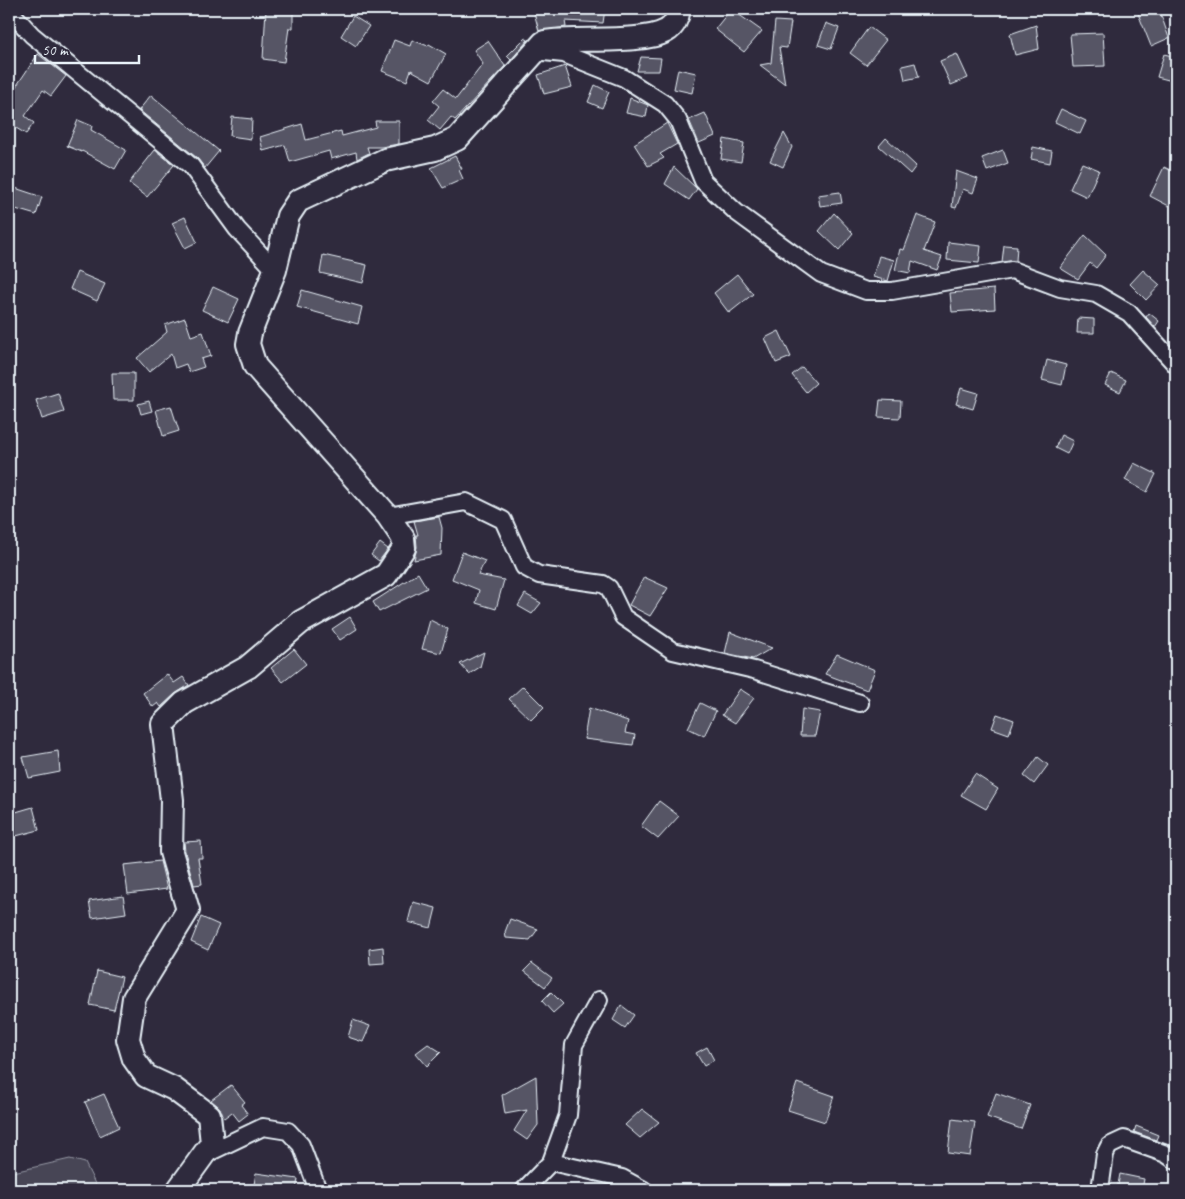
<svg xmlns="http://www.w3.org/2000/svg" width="1185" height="1199" font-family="Caveat,sans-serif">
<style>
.green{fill:#464455;stroke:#979aa6}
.building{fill:#575565;stroke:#e8f1f8}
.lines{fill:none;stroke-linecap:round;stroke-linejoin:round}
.street-casing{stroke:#e8f1f8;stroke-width:20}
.secondary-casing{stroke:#e8f1f8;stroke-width:26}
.street{stroke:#2f2a3d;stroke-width:16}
.secondary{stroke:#2f2a3d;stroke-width:22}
</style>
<rect width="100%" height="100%" fill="#2f2a3d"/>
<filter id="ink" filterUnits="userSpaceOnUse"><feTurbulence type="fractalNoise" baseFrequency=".02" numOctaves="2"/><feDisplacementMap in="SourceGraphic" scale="10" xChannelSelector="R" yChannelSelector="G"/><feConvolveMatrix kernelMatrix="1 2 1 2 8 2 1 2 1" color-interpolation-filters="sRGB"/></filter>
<g filter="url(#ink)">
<path class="green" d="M70,1159L85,1163L98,1190H9V1173Z"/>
<g class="building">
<path d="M266,9H293V28H289L284,62L263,59Z"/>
<path d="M533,9H605L603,23L565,21L566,27L539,31Z"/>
<path d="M731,9L762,31L744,52L715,29Z"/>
<path d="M1143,9H1159L1169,38L1151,46L1137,11Z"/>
<path d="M353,16L369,26L356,46L341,36Z"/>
<path d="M775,21L791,22L787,48L779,47L785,84L760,65L771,63Z"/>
<path d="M826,23L839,28L831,49L818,45Z"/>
<path d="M1036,25L1039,49L1015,55L1010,34Z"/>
<path d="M869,27L886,40L866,65L850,53Z"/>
<path d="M1103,33L1105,66L1073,67L1070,34Z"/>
<path d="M525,38L528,40L511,60L507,56Z"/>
<path d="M394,40L410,46L412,40L428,46L429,44L446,54L431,81L411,70L407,81L382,71Z"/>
<path d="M488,41L505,66L455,120L451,117L440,130L428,120L439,106L433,101L443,89L456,99L483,64L474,50Z"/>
<path d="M38,54L66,76L51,96L43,90L25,116L34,123L26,134L16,128L9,138V97Z"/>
<path d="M957,54L968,78L951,85L940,61Z"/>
<path d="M1164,54L1176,57V82L1157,77Z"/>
<path d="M641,57L661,58L659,71H637Z"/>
<path d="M915,63L919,77L905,80L902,66Z"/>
<path d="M565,66L572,87L544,94L538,75Z"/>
<path d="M678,69L696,73L692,93L674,89Z"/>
<path d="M595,85L609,92L602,108L588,102Z"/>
<path d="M151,95L219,151L205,168L197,158L139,110Z"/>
<path d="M630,98L648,105L646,117L626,113Z"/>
<path d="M1061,109L1086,121L1080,134L1055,122Z"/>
<path d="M705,113L715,136L699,143L689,120Z"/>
<path d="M232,117L252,119L251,139L230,136Z"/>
<path d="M78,120L92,126L91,130L126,150L115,169L82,151V152L67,146Z"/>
<path d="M375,121H399V144L381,147H367L369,153L357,159L356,152L331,159L329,151L290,162L285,145L263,151L260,137L302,124L306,140L341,131L342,136L376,127Z"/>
<path d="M667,123L677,144L660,154L664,158L648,166L634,144Z"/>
<path d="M784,133L792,147L783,167L770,161Z"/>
<path d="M886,138L916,166L910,174L879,146Z"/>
<path d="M724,139L744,143L741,162L721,159Z"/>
<path d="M1033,147L1052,151L1050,163L1031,159Z"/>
<path d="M155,150L174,165L147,197L129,183Z"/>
<path d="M1003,150L1008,163L987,171L982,158Z"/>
<path d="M455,156L462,169L459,170L463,179L443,188L431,168Z"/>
<path d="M1082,163L1099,170L1087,197L1070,189Z"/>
<path d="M674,167L697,189L689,200L665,184Z"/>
<path d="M1164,167L1176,173V192L1169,206L1150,196Z"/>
<path d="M956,171L978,179L973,193L963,189L956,208L952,207Z"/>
<path d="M15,188L42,197L36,215L9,207Z"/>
<path d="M840,192L842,203L820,206L818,195Z"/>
<path d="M834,213L853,233L839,250L819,231Z"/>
<path d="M917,215L935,222L924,251L942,257L937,270L912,261L910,273L895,270L900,249L904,250Z"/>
<path d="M185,217L197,242L185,248L172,223Z"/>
<path d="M1085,235L1106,255L1096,268L1090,263L1078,279L1060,268Z"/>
<path d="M948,242L981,246L979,263L947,260Z"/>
<path d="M1004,245L1017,246L1016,261L1002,262Z"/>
<path d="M323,255L367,265L363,283L320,273Z"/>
<path d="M879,256L894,260L888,281L873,277Z"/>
<path d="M1143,270L1160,285L1146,300L1130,284Z"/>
<path d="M77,272L105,284L97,301L70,289Z"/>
<path d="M737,274L753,294L729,313L714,293Z"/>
<path d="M213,287L239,299L228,322L202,310Z"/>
<path d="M994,289L995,309L952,312L950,293Z"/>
<path d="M302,290L362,307L358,324L297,307Z"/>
<path d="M1149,313L1159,321L1155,327L1146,317Z"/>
<path d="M185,318L191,336L203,332L211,356L201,359L204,367L189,372L186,364L175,368L171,354L149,372L137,358L167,332L165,325Z"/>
<path d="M1078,318L1094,319V333H1077Z"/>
<path d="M779,331L791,357L776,363L765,338Z"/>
<path d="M1047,360L1066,365L1062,385L1042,380Z"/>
<path d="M802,367L816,383L806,392L792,375Z"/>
<path d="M112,373H134V400H113Z"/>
<path d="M1111,373L1126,380L1120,392L1105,385Z"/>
<path d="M961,388L978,393L973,409L956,404Z"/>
<path d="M58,393L64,412L42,419L36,400Z"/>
<path d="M880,400L901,401L900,418L878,417Z"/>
<path d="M149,401L152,411L141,414L138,404Z"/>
<path d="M171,406L179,431L163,436L156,410Z"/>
<path d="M1061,435L1073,441L1067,454L1055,448Z"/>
<path d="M1134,463L1156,474L1147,492L1125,480Z"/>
<path d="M439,517L442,528L441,555L414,560L417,547L416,535H418L414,521Z"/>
<path d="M380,543L388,549L379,561L371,555Z"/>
<path d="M462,552L485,561L478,575L504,580L496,609L476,603L479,590L452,579Z"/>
<path d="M418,573L427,588L379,612L373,602Z"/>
<path d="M644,577L668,588L650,616L629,605Z"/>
<path d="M525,594L541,603L532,614L518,606Z"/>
<path d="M350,617L357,629L340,640L332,629Z"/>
<path d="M430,620L448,629L441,653L422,649Z"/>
<path d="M730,632L772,648L753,659L725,653Z"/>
<path d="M294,649L306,664L283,682L271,668Z"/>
<path d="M484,652L480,667L469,674L460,664Z"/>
<path d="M837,654L875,670L867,690L825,674Z"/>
<path d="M167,674L174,683L183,677L189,685L175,694L161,707L158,703L153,707L143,693Z"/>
<path d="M523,686L544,707L531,720L509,699Z"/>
<path d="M740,689L754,698L735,723L722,715Z"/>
<path d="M700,703L716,711L704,736L688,728Z"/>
<path d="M589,708L628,721L625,733L635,735L633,745L584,739Z"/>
<path d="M802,709L820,712L815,736H800Z"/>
<path d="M997,714L1014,720L1009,734L992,728Z"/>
<path d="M58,751L60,772L29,778L23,757Z"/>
<path d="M1038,757L1048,765L1034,784L1024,776Z"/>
<path d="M975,774L998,789L986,809L961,795Z"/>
<path d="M659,801L679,816L658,839L641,826Z"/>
<path d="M33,807L39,830L16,836L9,814Z"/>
<path d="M201,841L202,858H198L202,884L194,885L185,852L184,842Z"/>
<path d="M160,861L167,889L128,894L124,865Z"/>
<path d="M123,896L126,913L92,918L89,901Z"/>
<path d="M413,902L436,908L431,928L408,922Z"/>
<path d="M201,917L219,925L208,950L191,942Z"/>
<path d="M510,919L538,929L530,940L506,938L505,932Z"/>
<path d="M383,947L384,963L370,964L369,949Z"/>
<path d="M532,963L552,978L545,987L524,971Z"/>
<path d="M97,971L122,977L114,1010L90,1005Z"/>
<path d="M551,992L563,1004L553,1013L542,1001Z"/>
<path d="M621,1005L634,1015L625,1028L613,1020Z"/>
<path d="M353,1020L370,1026L363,1042L348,1037Z"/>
<path d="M428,1044L441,1052L427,1066L416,1053Z"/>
<path d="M707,1047L714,1060L704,1066L696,1053Z"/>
<path d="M536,1076L538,1125L527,1140L514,1131L527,1110L505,1114L502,1095Z"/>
<path d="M797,1083L834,1096L825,1122L788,1110Z"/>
<path d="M231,1085L245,1102L241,1105L248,1114L239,1121L232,1112L224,1118L220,1108L211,1100Z"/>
<path d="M996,1093L1030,1105L1021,1129L987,1117Z"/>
<path d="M104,1094L119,1127L100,1136L85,1102Z"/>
<path d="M642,1109L659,1122L640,1138L625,1125Z"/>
<path d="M952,1119L975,1122L970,1156L948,1153Z"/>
<path d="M1136,1126L1158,1135L1156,1140L1134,1132Z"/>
<path d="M256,1173L298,1179L296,1190H253Z"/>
<path d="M1120,1174L1144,1179L1142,1190H1117Z"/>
</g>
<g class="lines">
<defs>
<g id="street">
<path d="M9,10L32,35L191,166L237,229L275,270"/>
<path d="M534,51L564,54L624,78L665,104L678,120L703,181L736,212L821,274L866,291H892L1012,270L1060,288L1096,294L1129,313L1176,365"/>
<path d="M388,516L466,502L503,520L524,567L539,575L603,584L609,588L623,617L673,651L754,670L860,703"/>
<path d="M202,1156L263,1127L288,1131L301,1145L318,1190"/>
<path d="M551,1162L622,1178L644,1190"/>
<path d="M524,1190L551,1162L568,1115L574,1045L599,1000"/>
<path d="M1100,1190L1105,1154L1109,1146L1124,1139L1166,1154L1176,1161"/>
</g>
<path id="secondary" d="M178,1190L212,1143L209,1115L174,1089L146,1076L134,1059L128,1039L134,998L188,910L171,852L172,800L163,724L184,703L248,667L301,622L386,575L404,548L403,538L388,516L255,366L248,344L250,333L275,270L288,216L298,201L385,160L435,149L457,139L544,42C575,37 642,44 666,31C674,27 678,17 679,9"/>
</defs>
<use href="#street" class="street-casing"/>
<use href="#secondary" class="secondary-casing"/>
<use href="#street" class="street"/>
<use href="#secondary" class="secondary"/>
</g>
</g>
<rect width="1185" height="1199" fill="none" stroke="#2f2a3d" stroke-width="30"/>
<rect x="15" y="15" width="1155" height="1169" fill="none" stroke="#e8f1f8" stroke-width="2" filter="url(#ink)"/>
<path d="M35 55v8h104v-8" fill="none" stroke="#e8f1f8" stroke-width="2.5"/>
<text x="42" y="55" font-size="15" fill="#e8f1f8" stroke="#2f2a3d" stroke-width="4" paint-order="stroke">50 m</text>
</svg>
